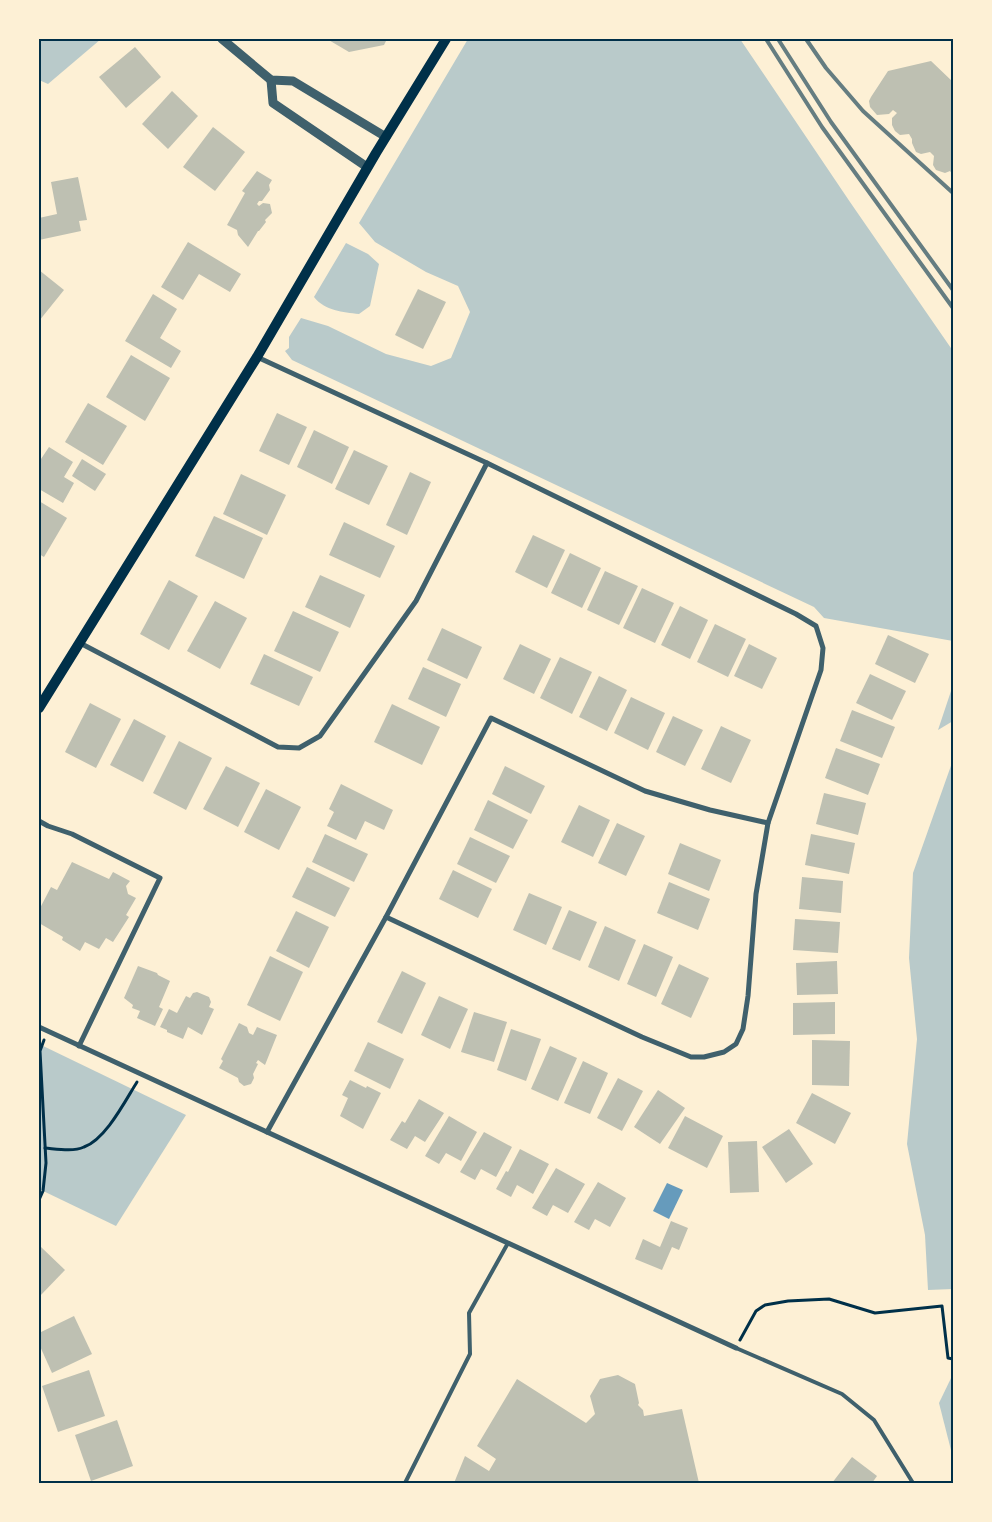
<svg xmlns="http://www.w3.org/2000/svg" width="992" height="1522" font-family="'PT Sans',sans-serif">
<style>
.green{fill:#b9caca}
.water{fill:#669bbc}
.building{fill:#bec0b2}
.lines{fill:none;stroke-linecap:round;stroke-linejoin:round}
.path{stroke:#003049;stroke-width:3}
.service{stroke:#3f606c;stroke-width:4}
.minor{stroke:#3f606c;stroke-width:5}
.tertiary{stroke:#3f606c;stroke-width:9}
.secondary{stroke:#003049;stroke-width:10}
.rail{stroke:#657d81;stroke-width:4}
.neatline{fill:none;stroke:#003049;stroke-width:2}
</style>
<rect width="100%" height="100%" fill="#fdf0d5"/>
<g class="green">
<path d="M39,39H101L48,84L39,80Z"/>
<path d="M468,39H740L850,202L953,351V641L824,618L814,607L292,360L285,351L289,348V337L301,318L328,326L386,354L431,366L451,358L470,312L458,286L426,272L375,242L359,223Z"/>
<path d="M346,243L368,254L379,264L370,306L359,314C343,312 325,311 314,297Z"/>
<path d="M953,685V721L938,730Z"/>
<path d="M953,760V1289L928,1290L925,1235L907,1144L917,1039L909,958L913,873Z"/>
<path d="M39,1044L186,1115L116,1226L39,1189Z"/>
<path d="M953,1374V1458L939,1403Z"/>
</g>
<path class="water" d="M667,1183L683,1190L669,1219L653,1211Z"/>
<g class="building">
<path d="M327,39H387L384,45L349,52Z"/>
<path d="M135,47L161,77L126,108L99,77Z"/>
<path d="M931,61L953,82V175L950,171L945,173L936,170L933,165L934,156L930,152L921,154L916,152L912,143V139L909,134L900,135L895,131L892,125V118L897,113L893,110L889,114L877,115L870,107L869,101L871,97L888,71Z"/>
<path d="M172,91L198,116L168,149L142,124Z"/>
<path d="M213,127L245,152L215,191L183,167Z"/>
<path d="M257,171L272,180L269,185L270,190L262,201H259L257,204L259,206L263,203L270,204L272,213L265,220L266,222L259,231H258L248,247L238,235L237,230L227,225L245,193L242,191Z"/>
<path d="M78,177L87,220L79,221L81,231L39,240V218L57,214L51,182Z"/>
<path d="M188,242L241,274L230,292L199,274L183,300L161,287Z"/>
<path d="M39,270L64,290L39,321Z"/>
<path d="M418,289L446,302L423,349L395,335Z"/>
<path d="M153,294L177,309L160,338L181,351L171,368L125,341Z"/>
<path d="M131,355L170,378L145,421L106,397Z"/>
<path d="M88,403L127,426L103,465L65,442Z"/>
<path d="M277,413L307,427L289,465L259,451Z"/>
<path d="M314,430L349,447L332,484L297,467Z"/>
<path d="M49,447L73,462L64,477L74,483L63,503L39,489V462Z"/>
<path d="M354,450L388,466L369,505L335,489Z"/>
<path d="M82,459L106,474L95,491L72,476Z"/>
<path d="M410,472L431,482L407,535L386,525Z"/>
<path d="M241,474L286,495L267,535L223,514Z"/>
<path d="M39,501L67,518L44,557L39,554Z"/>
<path d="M214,516L263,538L244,579L195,556Z"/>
<path d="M344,522L395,546L380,578L329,555Z"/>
<path d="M533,535L565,550L547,588L515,572Z"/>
<path d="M570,553L601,568L582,608L551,593Z"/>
<path d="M605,571L638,586L619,625L587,610Z"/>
<path d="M320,575L365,595L350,628L305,607Z"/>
<path d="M169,580L198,596L169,650L140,634Z"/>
<path d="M642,588L674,603L655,643L623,628Z"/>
<path d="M215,601L247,618L220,669L187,651Z"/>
<path d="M680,606L708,620L690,659L661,645Z"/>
<path d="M293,611L339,632L320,672L274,651Z"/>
<path d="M715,624L746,639L728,677L697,662Z"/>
<path d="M442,628L482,647L467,679L427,660Z"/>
<path d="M888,635L929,654L915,683L875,664Z"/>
<path d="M520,644L551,659L534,694L503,679Z"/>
<path d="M749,644L777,658L762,689L734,676Z"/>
<path d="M264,654L313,677L299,706L250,684Z"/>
<path d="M560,657L592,672L572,714L540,698Z"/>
<path d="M423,667L461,684L446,717L408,699Z"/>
<path d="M870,674L906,691L892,720L856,703Z"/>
<path d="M599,676L627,690L607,731L579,717Z"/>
<path d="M631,697L665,713L648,750L614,733Z"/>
<path d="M90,703L121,719L96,768L65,752Z"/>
<path d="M392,704L440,727L422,765L374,742Z"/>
<path d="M852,710L895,727L882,758L840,741Z"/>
<path d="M673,716L703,730L685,766L656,752Z"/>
<path d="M134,719L166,736L143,782L110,765Z"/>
<path d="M721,726L751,740L731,783L701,769Z"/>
<path d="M179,741L212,758L186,810L153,793Z"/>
<path d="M836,748L880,764L868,795L825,778Z"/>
<path d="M226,766L260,783L238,827L203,809Z"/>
<path d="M505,766L545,786L531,814L492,794Z"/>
<path d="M341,784L393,810L384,830L365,821L356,840L327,826L334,812L329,809Z"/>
<path d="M266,789L301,807L279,850L244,832Z"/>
<path d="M824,793L866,803L858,835L816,824Z"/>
<path d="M488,800L528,820L513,849L474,830Z"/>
<path d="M579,805L610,820L593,857L561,842Z"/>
<path d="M617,823L645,836L626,876L598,863Z"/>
<path d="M325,834L368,854L354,882L312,862Z"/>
<path d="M811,834L855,843L849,874L805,865Z"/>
<path d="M470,837L510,856L496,883L457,864Z"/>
<path d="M680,843L721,860L709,891L668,874Z"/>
<path d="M72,862L109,879L113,872L130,881L126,886L128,894L136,898L126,915L129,917L113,942L106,938L99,949L85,942L80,951L62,940L63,937L39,923V910L51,887L57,890Z"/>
<path d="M307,867L350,888L335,917L292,897Z"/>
<path d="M453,870L492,889L478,918L439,899Z"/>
<path d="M802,877L843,881L841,913L799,909Z"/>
<path d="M669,882L710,899L698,930L657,913Z"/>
<path d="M529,893L562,907L546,945L513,930Z"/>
<path d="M569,910L597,922L580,961L552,949Z"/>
<path d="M296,911L329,927L309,968L276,951Z"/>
<path d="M795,919L840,922L838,953L793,950Z"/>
<path d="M605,926L636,940L619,981L588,967Z"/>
<path d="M644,944L673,957L656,997L627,984Z"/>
<path d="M270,956L303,972L280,1021L247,1005Z"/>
<path d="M837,961L838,994L797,995L796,963Z"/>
<path d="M679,964L709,978L691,1018L661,1004Z"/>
<path d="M138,966L157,973L158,975L170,981L159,1007L163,1009L155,1026L137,1018L140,1011L132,1008L133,1005L124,998Z"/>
<path d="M402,971L426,983L402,1034L377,1022Z"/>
<path d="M197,992L209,997L211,1002L209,1007L214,1009L202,1035L188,1027L183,1039L167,1032V1030L160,1027L169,1009L177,1013L186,996L190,998L193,993Z"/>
<path d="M439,996L468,1009L450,1049L421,1035Z"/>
<path d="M835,1002V1034L793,1035V1003Z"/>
<path d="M474,1012L507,1022L494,1062L461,1052Z"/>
<path d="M239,1023L247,1027L249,1033L253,1035L257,1027L277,1035L265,1065L258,1060L256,1063L258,1064L253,1074L254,1078L251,1084L244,1086L239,1082L238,1078L219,1068L223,1061L221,1059Z"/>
<path d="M511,1029L541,1039L526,1081L497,1070Z"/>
<path d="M812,1040L850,1041L849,1086L812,1085Z"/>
<path d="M368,1042L404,1059L390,1089L354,1071Z"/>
<path d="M550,1046L577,1058L558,1101L531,1089Z"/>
<path d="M583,1061L608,1073L590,1114L564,1103Z"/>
<path d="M618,1078L643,1091L622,1131L597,1118Z"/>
<path d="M350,1080L366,1088L367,1086L381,1093L363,1129L340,1116L348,1098L342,1095Z"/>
<path d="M658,1090L685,1108L660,1144L634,1127Z"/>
<path d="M812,1093L851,1113L835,1144L796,1123Z"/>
<path d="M419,1099L444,1113L425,1142L415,1136L407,1149L390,1140L402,1121L405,1123Z"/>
<path d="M449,1116L477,1132L461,1161L446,1153L439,1164L425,1156Z"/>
<path d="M685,1116L723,1136L707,1168L668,1148Z"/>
<path d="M789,1129L813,1164L786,1183L762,1147Z"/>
<path d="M484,1132L512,1147L496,1177L481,1169L475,1180L460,1172Z"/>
<path d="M757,1141L759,1192L730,1193L728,1142Z"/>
<path d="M520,1149L549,1164L533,1194L517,1185L511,1197L496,1189L506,1171L508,1172Z"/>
<path d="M556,1168L585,1184L568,1213L553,1205L547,1216L532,1208Z"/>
<path d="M598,1182L626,1198L610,1227L595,1219L589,1230L574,1222Z"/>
<path d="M671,1221L688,1228L679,1250L672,1247L662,1270L635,1259L643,1239L660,1247Z"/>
<path d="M41,1247L65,1270L39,1297V1250Z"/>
<path d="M74,1316L92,1354L52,1373L39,1344V1333Z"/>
<path d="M89,1370L105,1416L58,1432L42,1386Z"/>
<path d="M618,1375L635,1384L639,1403L638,1405L643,1410L644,1416L682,1409L699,1483H454L465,1456L489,1471L496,1459L477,1446L517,1379L586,1423L595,1414L590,1396L600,1379Z"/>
<path d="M117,1420L133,1466L91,1481L75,1435Z"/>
<path d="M852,1457L877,1476L872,1483H832Z"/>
</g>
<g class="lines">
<g class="path">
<path d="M45,1148C57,1149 73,1152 84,1147C106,1139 125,1101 137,1082"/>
<path d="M39,1200L43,1191L46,1163L40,1051L44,1040"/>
<path d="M740,1340L756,1311L765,1305L788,1301L829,1299L875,1313L942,1306L948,1358L953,1359"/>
</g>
<g class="service">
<path d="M736,1348L842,1394L874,1420L913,1483"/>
<path d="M405,1483L470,1354L469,1313L508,1243"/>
</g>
<g class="minor">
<path d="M257,357L487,463L796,614L816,626L823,648L821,670L768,823L756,894L748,996L743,1029L736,1044L724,1052L704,1057H691L642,1037L386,917"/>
<path d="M80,643L278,747L299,748L320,736L416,601L487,463"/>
<path d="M39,821L48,826L72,834L160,878L79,1046"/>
<path d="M39,1027L736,1348"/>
<path d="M267,1132L386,917L491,718L645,791L710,810L768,823"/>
</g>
<g class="tertiary">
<path d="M222,39L271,80L293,81L386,137"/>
<path d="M271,80L273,103L367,167"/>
</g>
<path class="secondary" d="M39,708L257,357L376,153L446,39"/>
<g class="rail">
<path d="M766,39L822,127L953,308"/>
<path d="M778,39L831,122L953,290"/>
<path d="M806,39L826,68L863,111L953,193"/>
</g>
</g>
<rect width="992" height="1522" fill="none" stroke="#fdf0d5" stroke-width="80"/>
<rect x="40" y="40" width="912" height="1442" class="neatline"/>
</svg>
